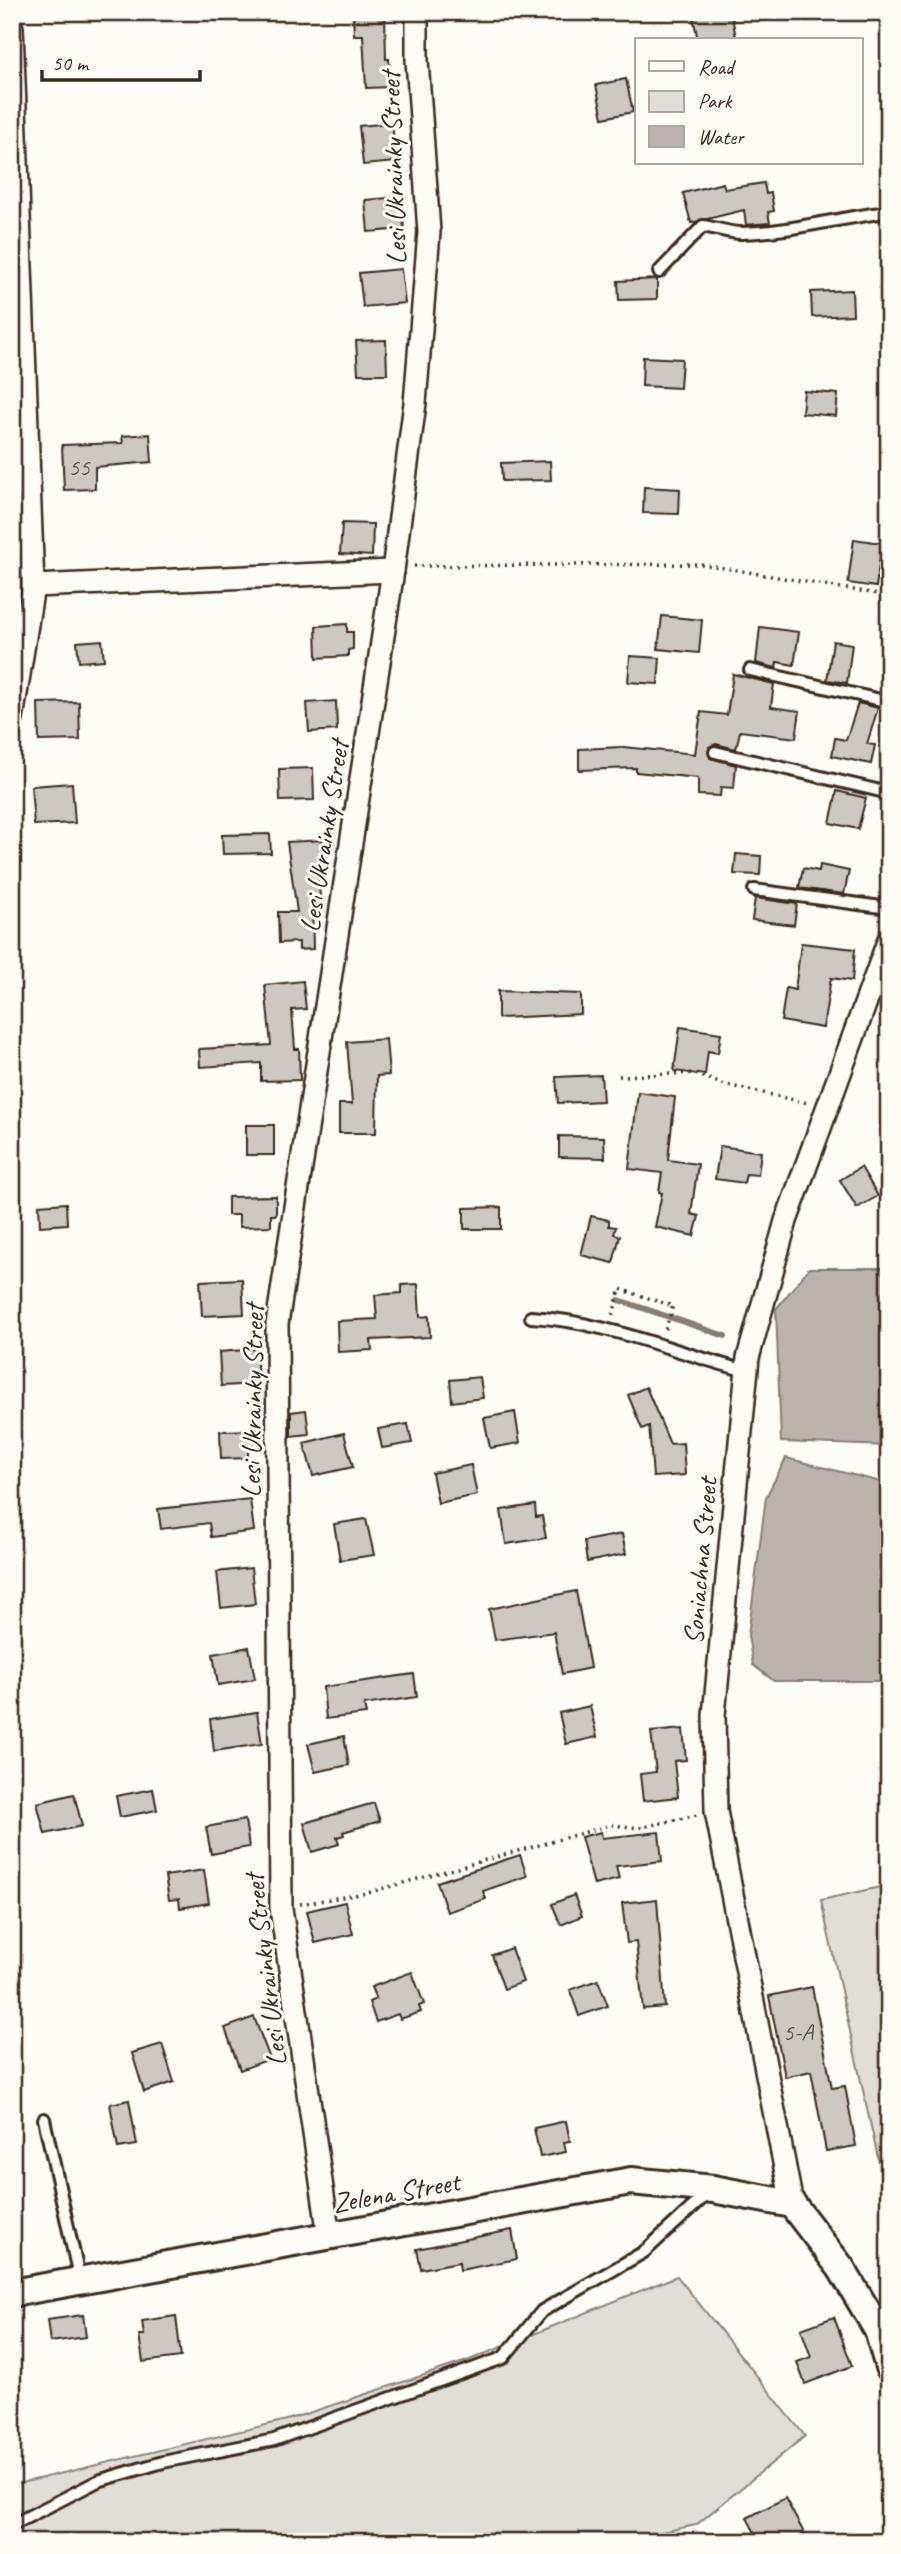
<svg xmlns="http://www.w3.org/2000/svg" width="901" height="2554" font-family="Caveat,sans-serif">
<style>
.green{fill:#e1ded7;stroke:#8e847a;stroke-width:2}
.water{fill:#bbb4ad;stroke:#887d74;stroke-width:2}
.lines{fill:none;stroke-linecap:round;stroke-linejoin:round}
.stream{stroke:#887d74;stroke-width:6}
.building{fill:#cdc8c2;stroke:#3b2a1e;stroke-width:2}
.service-casing{stroke:#3b2a1e;stroke-width:16}
.minor-casing{stroke:#3b2a1e;stroke-width:26}
.tertiary-casing{stroke:#3b2a1e;stroke-width:32}
.path{stroke:#3b2a1e;stroke-width:3.5;stroke-dasharray:2 5;stroke-linecap:butt}
.service{stroke:#fdfcf7;stroke-width:10}
.minor{stroke:#fdfcf7;stroke-width:21}
.tertiary{stroke:#fdfcf7;stroke-width:26}
.labels{text-anchor:middle;dominant-baseline:central;stroke-width:6;stroke-linejoin:round;paint-order:stroke}
.number-label{font-size:24px;fill:#605247}
.street-label{font-size:28px;fill:#3b2a1e;stroke:#fdfcf7}
</style>
<rect width="100%" height="100%" fill="#fdfcf7"/>
<filter id="ink" filterUnits="userSpaceOnUse"><feTurbulence type="fractalNoise" baseFrequency=".0143" numOctaves="2"/><feDisplacementMap in="SourceGraphic" scale="14" xChannelSelector="R" yChannelSelector="G"/><feConvolveMatrix kernelMatrix="1 2 1 2 8 2 1 2 1" color-interpolation-filters="sRGB"/></filter>
<g filter="url(#ink)">
<g class="green">
<path d="M889,1885V2208L821,1900Z"/>
<path d="M677,2276L805,2436L696,2525L613,2542H12V2485L287,2420L467,2361Z"/>
</g>
<g class="water">
<path d="M809,1268H889V1446L781,1442L776,1309Z"/>
<path d="M786,1458L889,1484V1681H774L753,1665L748,1636L766,1497Z"/>
</g>
<g class="lines">
<path class="stream" d="M619,1300L725,1336"/>
</g>
<g class="building">
<path d="M353,12H385L386,59H389L391,87L366,88L363,35H354Z"/>
<path d="M717,12H731L736,37L698,40L693,17Z"/>
<path d="M626,79L633,112L603,118L596,85Z"/>
<path d="M392,123L396,162L363,165L359,126Z"/>
<path d="M723,183L725,189L764,183L766,194L771,193L774,211L768,212L770,223L746,225L744,210L691,223L683,193Z"/>
<path d="M401,197L404,229L368,232L365,200Z"/>
<path d="M401,269L405,303L363,307L359,273Z"/>
<path d="M657,279V299L619,300L618,281Z"/>
<path d="M852,290L853,315L812,317L811,292Z"/>
<path d="M386,340L387,374H358L356,341Z"/>
<path d="M643,357L682,359L680,388L642,386Z"/>
<path d="M804,391L838,394L836,416L802,413Z"/>
<path d="M150,434L152,462L95,467V489L64,490L62,445L123,443L122,436Z"/>
<path d="M550,461L551,480L502,481L501,463Z"/>
<path d="M644,487L680,489L679,514L643,513Z"/>
<path d="M342,523L373,524L372,556L340,554Z"/>
<path d="M854,539L882,543L876,587L848,583Z"/>
<path d="M662,616L702,620L699,653L658,649Z"/>
<path d="M347,624V632H353V649L348,650V656L317,658L316,626Z"/>
<path d="M760,627L799,632L794,665L777,662L776,668L756,663Z"/>
<path d="M102,640L104,660L79,662L77,642Z"/>
<path d="M833,641L852,644L847,683L827,680Z"/>
<path d="M630,656L660,658L658,684L628,682Z"/>
<path d="M733,674L774,684L771,707L800,711L796,738L740,731L736,749L716,744L709,747L710,758L736,765L734,788L721,787L720,796L698,795V778L636,772V768L579,770V749L623,747L695,754L701,712L727,715Z"/>
<path d="M336,701L337,730L309,732L307,703Z"/>
<path d="M79,702L80,740L39,741L38,703Z"/>
<path d="M858,703L878,708L867,744L875,745L871,764L832,756L835,738L846,740Z"/>
<path d="M313,768L314,800L280,801L279,769Z"/>
<path d="M72,783L75,823L34,825L31,786Z"/>
<path d="M837,791L866,798L858,829L830,823Z"/>
<path d="M270,834L271,853L223,854L222,835Z"/>
<path d="M325,840L327,870L318,871L320,897H312L313,949L299,950V942L279,943L278,912H297L287,842Z"/>
<path d="M736,854L761,856L760,875L734,874Z"/>
<path d="M820,865L849,871L844,894L799,888L803,868L819,871Z"/>
<path d="M755,898L797,904L794,925L752,920Z"/>
<path d="M801,943L855,949L852,981L831,978L823,1028L781,1021L786,988L795,990Z"/>
<path d="M303,981L306,1009L292,1010L295,1049H299L300,1080L261,1081V1063L200,1067L199,1049L271,1045L265,985Z"/>
<path d="M498,991L581,994V1014L498,1018Z"/>
<path d="M680,1027L721,1033L718,1053L708,1051L705,1075L674,1071Z"/>
<path d="M386,1039L389,1075L377,1076L376,1133H339V1104H352L347,1042Z"/>
<path d="M601,1075L603,1101L558,1103L556,1077Z"/>
<path d="M638,1092L675,1097L668,1160L698,1164L691,1214L699,1216L694,1236L655,1227L662,1193L659,1192L662,1173L629,1169Z"/>
<rect x="246" y="1125" width="28" height="30"/>
<path d="M559,1136L604,1137L605,1158L559,1157Z"/>
<path d="M720,1146L761,1152L758,1175L746,1174L744,1183L715,1179Z"/>
<path d="M861,1167L878,1196L857,1208L840,1180Z"/>
<path d="M276,1196V1215H271V1226L239,1227V1215H228V1197Z"/>
<path d="M66,1203L67,1224L40,1226L39,1205Z"/>
<path d="M501,1207V1229H464V1208Z"/>
<path d="M591,1216L609,1220V1226L616,1227L614,1234L620,1236L613,1263L581,1255Z"/>
<path d="M242,1279L244,1314L202,1316L200,1281Z"/>
<path d="M418,1284L420,1317L429,1316L430,1337L371,1340L372,1350L338,1352L337,1321L377,1319L375,1295L402,1293V1285Z"/>
<path d="M256,1349L258,1384L221,1386L219,1352Z"/>
<path d="M480,1377L483,1398L452,1402L450,1380Z"/>
<path d="M646,1387L670,1444L683,1443L685,1475L653,1477L649,1426L642,1429L628,1395Z"/>
<path d="M306,1410L309,1434L291,1436V1412Z"/>
<path d="M515,1412L520,1443L490,1448L484,1418Z"/>
<path d="M408,1424L412,1443L382,1448L378,1429Z"/>
<path d="M254,1430L255,1450H248V1458L221,1459L220,1431Z"/>
<path d="M344,1433L353,1467L313,1476L304,1443Z"/>
<path d="M471,1465L477,1495L438,1503L432,1473Z"/>
<path d="M250,1499L254,1531L211,1537L209,1523L161,1529L158,1509Z"/>
<path d="M535,1505L536,1517L542,1516L546,1538L506,1544L501,1510Z"/>
<path d="M366,1519L374,1555L340,1560L334,1524Z"/>
<path d="M622,1534L626,1554L587,1562L584,1541Z"/>
<path d="M251,1568L255,1604L221,1608L217,1572Z"/>
<path d="M576,1591L590,1668L562,1674L554,1632L495,1640L489,1609Z"/>
<path d="M249,1647L255,1679L218,1685L213,1654Z"/>
<path d="M414,1674L417,1697L364,1705L366,1714L326,1719L323,1687Z"/>
<path d="M590,1706L597,1737L566,1744L559,1713Z"/>
<path d="M257,1712L262,1744L214,1751L210,1719Z"/>
<path d="M683,1729L686,1760L674,1761L678,1797L643,1801L640,1774L656,1772L651,1732Z"/>
<path d="M344,1736L349,1765L315,1772L308,1744Z"/>
<path d="M153,1789L157,1810L120,1817L116,1796Z"/>
<path d="M74,1794L82,1826L45,1834L37,1803Z"/>
<path d="M374,1803L380,1821L343,1832L344,1835L337,1837L339,1844L312,1852L304,1823Z"/>
<path d="M245,1820L249,1847L211,1854L206,1827Z"/>
<path d="M601,1832L602,1838L659,1832L662,1861L616,1866L619,1879L594,1885L581,1837Z"/>
<path d="M520,1855L527,1876L483,1891L486,1899L447,1912L437,1882Z"/>
<path d="M204,1870L209,1903L180,1908L179,1899L169,1900L165,1876Z"/>
<path d="M574,1895L582,1916L561,1925L552,1904Z"/>
<path d="M657,1899L665,2007L643,2009L636,1942L627,1943L622,1903Z"/>
<path d="M345,1902L353,1934L315,1943L307,1911Z"/>
<path d="M511,1948L523,1982L504,1989L492,1955Z"/>
<path d="M412,1972L424,2004L419,2006L421,2012L400,2019L398,2014L376,2022L369,2002L376,1999L371,1987Z"/>
<path d="M598,1980L608,2006L579,2016L570,1990Z"/>
<path d="M812,1987L832,2088L845,2086L856,2146L826,2151L811,2071L785,2077L769,1996Z"/>
<path d="M254,2017L270,2059L240,2070L225,2028Z"/>
<path d="M162,2044L174,2082L144,2092L132,2053Z"/>
<path d="M129,2100L137,2145L118,2148L110,2104Z"/>
<path d="M566,2121L570,2141L564,2142L566,2152L540,2157L534,2128Z"/>
<path d="M512,2230L517,2259L460,2270L459,2262L421,2269L417,2249Z"/>
<path d="M83,2315L86,2337L50,2342L47,2320Z"/>
<path d="M176,2316L181,2357L143,2362L139,2335H144L142,2321Z"/>
<path d="M834,2317L852,2366L805,2384L797,2362L811,2357L801,2329Z"/>
<path d="M785,2498L809,2542H760L747,2518Z"/>
</g>
<g class="lines">
<defs>
<g id="service">
<path d="M659,272L703,226C716,228 729,233 741,233C791,232 840,217 889,212"/>
<path d="M750,670L889,702"/>
<path d="M715,752L889,793"/>
<path d="M754,890L889,908"/>
<path d="M531,1317C606,1321 675,1353 747,1371"/>
<path d="M44,2119L80,2281"/>
<path d="M12,2525L98,2481L163,2462L274,2440L503,2358L542,2311L644,2252L708,2193"/>
</g>
<g id="minor">
<path d="M12,28L33,586L12,719"/>
<path d="M33,586L393,571"/>
<path d="M792,2204L716,1811L714,1715L748,1358L786,1221L889,939"/>
<path d="M329,2236L281,1908L277,1324L393,571L415,403L429,232L417,60V12"/>
</g>
<path id="tertiary" d="M12,2293L631,2181L713,2189L792,2204L841,2268L878,2330L889,2367"/>
</defs>
<use href="#service" class="service-casing"/>
<use href="#minor" class="minor-casing"/>
<use href="#tertiary" class="tertiary-casing"/>
<g class="path">
<path d="M414,566L701,564L889,596"/>
<path d="M619,1076L693,1073L722,1084L808,1103"/>
<path d="M613,1315L620,1289L673,1306L665,1331"/>
<path d="M300,1904L367,1893L611,1825L639,1828L697,1815"/>
</g>
<use href="#service" class="service"/>
<use href="#minor" class="minor"/>
<use href="#tertiary" class="tertiary"/>
</g>
</g>
<g class="labels">
<g class="number-label">
<text x="79" y="467">55</text>
<text x="798" y="2032">5-А</text>
</g>
<g class="street-label">
<text transform="translate(393 168) rotate(-92)">Lesi Ukrainky Street</text>
<text transform="translate(324 836) rotate(-81)">Lesi Ukrainky Street</text>
<text transform="translate(252 1401) rotate(-89)">Lesi Ukrainky Street</text>
<text transform="translate(700 1561) rotate(-85)">Soniachna Street</text>
<text transform="translate(265 1970) rotate(-97)">Lesi Ukrainky Street</text>
<text transform="translate(396 2192) rotate(-10)">Zelena Street</text>
</g>
</g>
<rect width="901" height="2554" fill="none" stroke="#fdfcf7" stroke-width="42"/>
<rect x="21" y="21" width="859" height="2512" fill="none" stroke="#3b2a1e" stroke-width="2.5" filter="url(#ink)"/>
<rect x="635" y="38" width="228" height="126" fill="#fdfcf7" stroke="#afa8a0" stroke-width="2"/>
<rect x="649" y="61" width="35" height="10" fill="#fdfcf7" stroke="#afa8a0" stroke-width="2"/>
<text x="698" y="74" font-size="21" fill="#3b2a1e">Road</text>
<rect x="649" y="91" width="35" height="21" fill="#e1ded7" stroke="#afa8a0" stroke-width="2"/>
<text x="698" y="108" font-size="21" fill="#3b2a1e">Park</text>
<rect x="649" y="126" width="35" height="21" fill="#bbb4ad" stroke="#afa8a0" stroke-width="2"/>
<text x="698" y="144" font-size="21" fill="#3b2a1e">Water</text>
<path d="M42 70v10h158v-10" fill="none" stroke="#3b2a1e" stroke-width="3.5"/>
<text x="52" y="70" font-size="21" fill="#3b2a1e" stroke="#fdfcf7" stroke-width="5" paint-order="stroke">50 m</text>
</svg>
